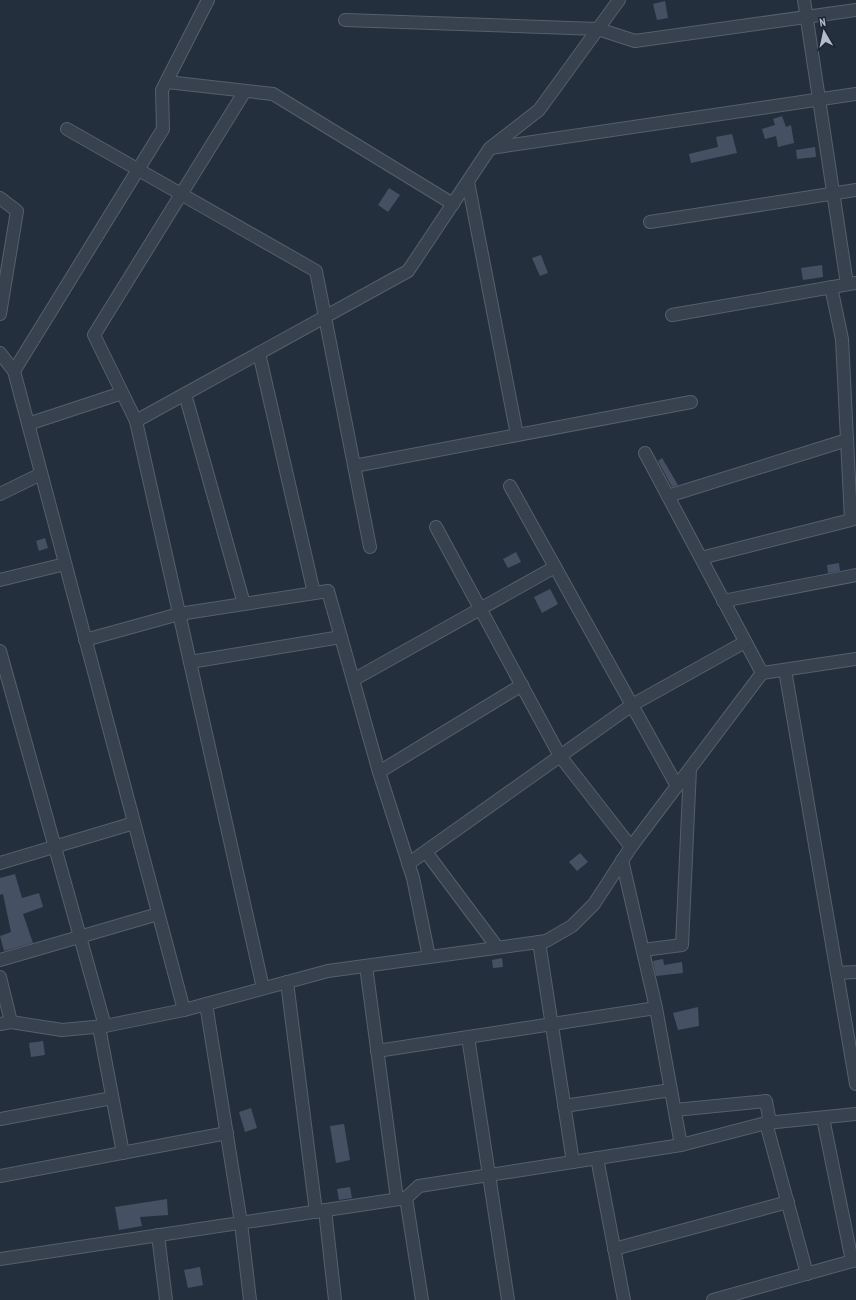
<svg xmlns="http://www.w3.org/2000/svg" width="856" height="1300" font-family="'PT Sans Narrow',sans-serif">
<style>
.building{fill:#455162}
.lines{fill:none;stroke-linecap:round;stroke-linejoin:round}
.street-casing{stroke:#565f6c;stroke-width:14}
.street{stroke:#38414e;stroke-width:12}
</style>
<rect width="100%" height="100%" fill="#242f3e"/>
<g class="building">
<path d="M665,1L668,18L657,20L653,4Z"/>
<path d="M782,116L786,127L791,125L794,143L778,147L776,136L765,139L762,129L775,125L773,119Z"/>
<path d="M732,134L737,153L691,163L689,154L718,147L716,137Z"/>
<path d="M815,147L816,157L797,159L796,150Z"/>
<path d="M389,188L400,195L388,212L378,205Z"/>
<path d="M541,255L548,273L540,276L532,258Z"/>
<path d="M822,265L823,277L803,280L801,268Z"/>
<path d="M662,458L668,468L678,485L672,487L658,461Z"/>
<path d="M45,538L48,548L39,551L36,541Z"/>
<path d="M516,552L521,562L508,568L503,559Z"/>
<path d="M839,563L840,571L828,573L827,565Z"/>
<path d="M550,589L558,604L542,613L534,597Z"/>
<path d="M580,853L588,862L577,871L569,862Z"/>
<path d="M15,874L22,898L39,893L43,907L23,914L33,943L4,951L0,936L11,932L3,894L0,895V878Z"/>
<path d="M502,958L503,967L493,968L492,960Z"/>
<path d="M663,959L664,965L682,962L683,973L656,976L653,961Z"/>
<path d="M698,1007L699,1026L678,1030L673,1013Z"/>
<path d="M43,1041L45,1055L31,1057L29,1043Z"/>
<path d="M251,1108L257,1128L245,1132L239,1112Z"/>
<path d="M344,1124L350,1160L336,1163L330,1126Z"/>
<path d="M350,1187L352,1198L339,1200L337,1189Z"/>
<path d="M167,1199L168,1215L140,1217L142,1226L119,1230L115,1207Z"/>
<path d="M200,1267L203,1285L188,1288L184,1270Z"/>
</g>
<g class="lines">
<defs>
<g id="street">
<path d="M804,0L847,284"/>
<path d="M345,20L598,29L635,41L856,10"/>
<path d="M167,82L273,94L453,204"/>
<path d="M245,91L94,335L136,421L263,988"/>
<path d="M67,129L316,271L370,547"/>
<path d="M491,148L856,94"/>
<path d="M468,182L517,435"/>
<path d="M0,198L17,211L0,314"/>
<path d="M650,222L856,190"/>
<path d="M672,315L856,283"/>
<path d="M0,353L14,371L184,1010"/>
<path d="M259,353L314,593"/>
<path d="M14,371L163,129L162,90L208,0"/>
<path d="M185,394L244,604"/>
<path d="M136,421L408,271L490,148L539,110L619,0"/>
<path d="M28,424L122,393"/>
<path d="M645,453L762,673"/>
<path d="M354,466L691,402"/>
<path d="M510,486L677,786"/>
<path d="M0,494L41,474"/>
<path d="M668,496L847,440"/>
<path d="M436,527L560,756L631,847"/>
<path d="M701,558L851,520L842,339L831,287"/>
<path d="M0,580L65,564"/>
<path d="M723,601L856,575"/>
<path d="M85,640L179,614L328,591L379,772L413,878L429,957"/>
<path d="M0,651L105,1026"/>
<path d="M190,662L341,637"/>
<path d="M785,670L856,1084"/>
<path d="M353,680L555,567"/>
<path d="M379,772L522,685"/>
<path d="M426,852L497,947"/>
<path d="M622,860L656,1008L681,1145"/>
<path d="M0,863L134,823"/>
<path d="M408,864L632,705L745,642"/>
<path d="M539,942L573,1162"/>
<path d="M643,950L682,945L690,769"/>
<path d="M0,960L158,914"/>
<path d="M366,966L397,1199"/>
<path d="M837,973L856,972"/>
<path d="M0,977L11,1022"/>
<path d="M287,982L316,1212"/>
<path d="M206,1004L241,1223L250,1300"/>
<path d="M0,1024L11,1022L62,1030L105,1026L184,1010L328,971L546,941L572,926L594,904L631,847L762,673L856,659"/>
<path d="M99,1027L123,1153"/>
<path d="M468,1037L508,1300"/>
<path d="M377,1051L656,1008"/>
<path d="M564,1106L671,1090"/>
<path d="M675,1110L766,1101L770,1123"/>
<path d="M823,1118L852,1261"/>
<path d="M0,1119L112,1098"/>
<path d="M766,1123L807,1274"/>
<path d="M597,1158L624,1300"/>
<path d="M0,1176L227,1133"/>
<path d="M406,1198L422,1300"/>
<path d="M325,1210L335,1300"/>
<path d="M158,1235L166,1300"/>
<path d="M614,1249L788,1202"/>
<path d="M0,1259L406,1198L419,1186L681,1145L766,1123L856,1114"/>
<path d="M713,1300L856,1260"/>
</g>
</defs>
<use href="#street" class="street-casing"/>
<use href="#street" class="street"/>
</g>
<g transform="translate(824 32) rotate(351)" stroke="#1d2633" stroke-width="3" paint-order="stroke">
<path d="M0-3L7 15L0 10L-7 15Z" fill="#b4bcc9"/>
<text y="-6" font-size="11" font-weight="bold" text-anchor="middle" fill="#b4bcc9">N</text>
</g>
</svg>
